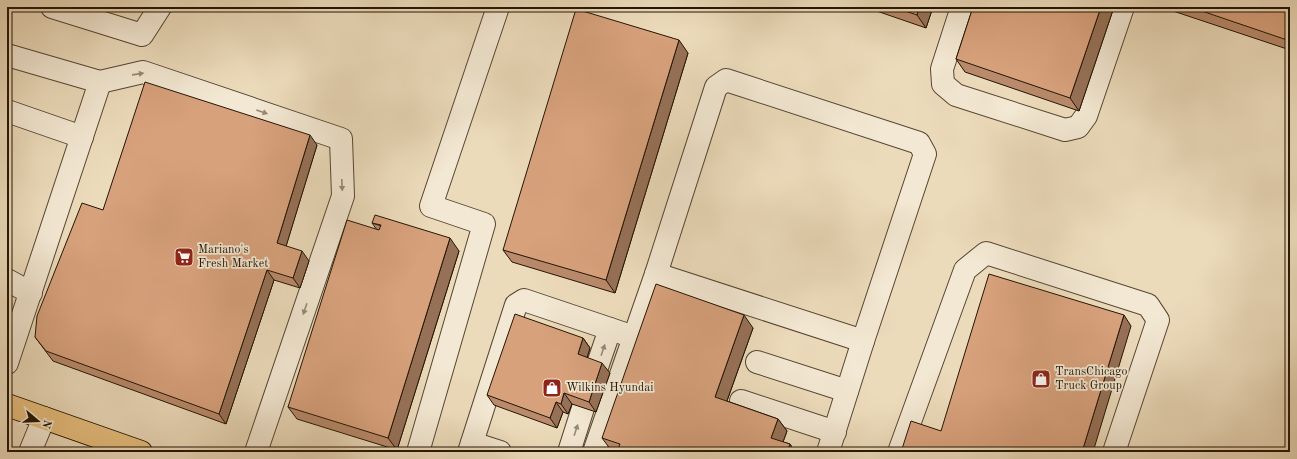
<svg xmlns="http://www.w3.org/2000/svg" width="1297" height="459" font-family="'Old Standard TT',serif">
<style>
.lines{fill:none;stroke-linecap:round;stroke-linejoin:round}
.minor-casing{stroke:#554632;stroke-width:24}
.major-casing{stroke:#231504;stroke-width:24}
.minor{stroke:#f3e8d3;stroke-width:22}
.major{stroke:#e6be7e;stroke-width:22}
.wall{fill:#b98a6b;stroke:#231504}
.shaded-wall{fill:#967157;stroke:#231504}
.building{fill:#d7a17c;stroke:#231504}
.oneway{fill:#958976}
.labels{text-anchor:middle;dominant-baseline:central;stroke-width:3.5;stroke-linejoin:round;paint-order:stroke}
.poi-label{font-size:12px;fill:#231504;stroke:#f3e8d3;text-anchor:start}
</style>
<rect width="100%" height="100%" fill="#ecdbbb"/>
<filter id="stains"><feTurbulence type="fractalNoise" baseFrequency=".005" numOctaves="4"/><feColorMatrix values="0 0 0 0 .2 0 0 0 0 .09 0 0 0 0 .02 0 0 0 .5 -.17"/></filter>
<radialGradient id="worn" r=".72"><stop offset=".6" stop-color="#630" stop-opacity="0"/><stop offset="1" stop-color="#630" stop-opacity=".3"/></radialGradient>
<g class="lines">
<defs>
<g id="minor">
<path d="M52,7L142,35L160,7"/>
<path d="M962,7L942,69L943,84L956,95L1065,130L1078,127L1086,116L1123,7"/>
<path d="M7,55L100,82L7,363"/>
<path d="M100,82L143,72L341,139L343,196L256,452"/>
<path d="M7,111L82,137"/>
<path d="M656,274L863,341"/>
<path d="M7,280L31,293"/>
<path d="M757,362L847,391"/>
<path d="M596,370L610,329"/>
<path d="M741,401L835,432"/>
<path d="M472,443L500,452"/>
<path d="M30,452L44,418"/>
<path d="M418,452L484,224L431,206L498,7"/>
<path d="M469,452L516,305L524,300L634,337"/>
<path d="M569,452L583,408"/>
<path d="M594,452L656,274L716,87L726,80L919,143L925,154L863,341L828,452"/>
<path d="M899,452L965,270L986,253L1148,305L1158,320L1114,452"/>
</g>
<path id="major" d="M7,405L141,452"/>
</defs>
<use href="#minor" class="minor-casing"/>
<use href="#major" class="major-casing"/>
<use href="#minor" class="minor"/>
<use href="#major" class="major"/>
</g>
<g class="wall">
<path d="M865,7H933L926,28Z"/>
<path d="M973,7H1114L1079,111L965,72L956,59Z"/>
<path d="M1161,7H1290V50Z"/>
<path d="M688,53L615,293L512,262L503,250Z"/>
<path d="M317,145L286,246L309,261L300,288L274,280L226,424L53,361L35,337L103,210Z"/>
<path d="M372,223L459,251L397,450L297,419L288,407L377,230Z"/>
<path d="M753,328L727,401L778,419L787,431L783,442L790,444L795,452H616L611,450L602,438Z"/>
<path d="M583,338L590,348L587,358L610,373L596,412L572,404L568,414L563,412L557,428L494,405L487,395Z"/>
</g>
<g class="shaded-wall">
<path d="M919,7H933L926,28L917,15Z"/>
<path d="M1101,7H1114L1079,111L1070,98Z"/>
<path d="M679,40L688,53L615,293L606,280Z"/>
<path d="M310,135L317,145L284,253L277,243Z"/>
<path d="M450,238L459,251L397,450L388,438Z"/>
<path d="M302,251L309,261L300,288L293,278Z"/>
<path d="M267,270L274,280L226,424L219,414Z"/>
<path d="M744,315L753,328L724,409L715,397Z"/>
<path d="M1124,315L1131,326L1093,452H1082Z"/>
<path d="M583,338L590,348L585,364L578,354Z"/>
<path d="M602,363L610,373L596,412L589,402Z"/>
<path d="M564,393L572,404L568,414L561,404Z"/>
<path d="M556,402L563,412L557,428L550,418Z"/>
<path d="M778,419L787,431L780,450L771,438Z"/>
<path d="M790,444L795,452H787Z"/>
</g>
<g class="building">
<path d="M894,7H919L917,15Z"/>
<path d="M973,7H1101L1070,98L956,59Z"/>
<path d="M1190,7H1290V41Z"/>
<path d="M576,9L679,40L606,280L503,250Z"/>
<path d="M145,82L310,135L277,243L302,251L293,278L267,270L219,414L46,351L35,337L37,316L82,203L103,210Z"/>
<path d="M375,215L450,238L388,438L288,407L347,220L379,230L381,225L372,223Z"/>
<path d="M989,274L1124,315L1082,452H901L911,421L941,431Z"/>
<path d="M656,284L744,315L715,397L778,419L771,438L790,444L787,452H617L620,444L602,438Z"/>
<path d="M515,314L583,338L578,354L602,363L589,402L564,393L561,404L556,402L550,418L487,395Z"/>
</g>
<defs><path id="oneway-solid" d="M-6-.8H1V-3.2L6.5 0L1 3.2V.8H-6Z"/></defs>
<g class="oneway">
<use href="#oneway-solid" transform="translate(138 74) rotate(-8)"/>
<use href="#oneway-solid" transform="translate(262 112) rotate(19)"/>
<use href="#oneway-solid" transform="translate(342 185) rotate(88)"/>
<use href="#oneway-solid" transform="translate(305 309) rotate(109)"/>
<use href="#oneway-solid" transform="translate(603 350) rotate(-71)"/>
<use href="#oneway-solid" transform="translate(576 430) rotate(-72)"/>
</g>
<defs>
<symbol id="supermarket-square" viewBox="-11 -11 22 22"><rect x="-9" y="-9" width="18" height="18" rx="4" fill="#8f2418" stroke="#f3e8d3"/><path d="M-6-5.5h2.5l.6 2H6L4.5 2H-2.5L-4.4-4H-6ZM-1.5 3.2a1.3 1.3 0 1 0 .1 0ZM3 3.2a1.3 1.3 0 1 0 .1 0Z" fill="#fff"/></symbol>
<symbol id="shop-square" viewBox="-11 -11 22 22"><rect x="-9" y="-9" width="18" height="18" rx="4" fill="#8f2418" stroke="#f3e8d3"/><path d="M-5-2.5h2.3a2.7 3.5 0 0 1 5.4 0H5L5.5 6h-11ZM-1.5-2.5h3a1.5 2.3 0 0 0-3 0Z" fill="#fff"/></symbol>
</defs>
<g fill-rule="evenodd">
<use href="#supermarket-square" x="173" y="246" width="22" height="22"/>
<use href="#shop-square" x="1030" y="368" width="22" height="22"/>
<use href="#shop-square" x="541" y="377" width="22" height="22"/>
</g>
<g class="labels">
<g class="poi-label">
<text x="198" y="250">Mariano's<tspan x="198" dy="14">Fresh Market</tspan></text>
<text x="1055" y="372">TransChicago<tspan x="1055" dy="14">Truck Group</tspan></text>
<text x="566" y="388">Wilkins Hyundai</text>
</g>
</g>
<rect width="1297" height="459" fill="none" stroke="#ecdbbb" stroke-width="24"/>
<rect x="8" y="8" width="1281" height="443" fill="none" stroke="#231504" stroke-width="2"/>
<rect x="12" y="12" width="1273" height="435" fill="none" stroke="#231504"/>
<g transform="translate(38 421) rotate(109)" stroke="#f3e8d3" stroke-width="3" paint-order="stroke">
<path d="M0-3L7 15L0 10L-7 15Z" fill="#231504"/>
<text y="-6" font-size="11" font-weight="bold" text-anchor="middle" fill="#231504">N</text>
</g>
<rect width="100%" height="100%" filter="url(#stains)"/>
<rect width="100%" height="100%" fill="url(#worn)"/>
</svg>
